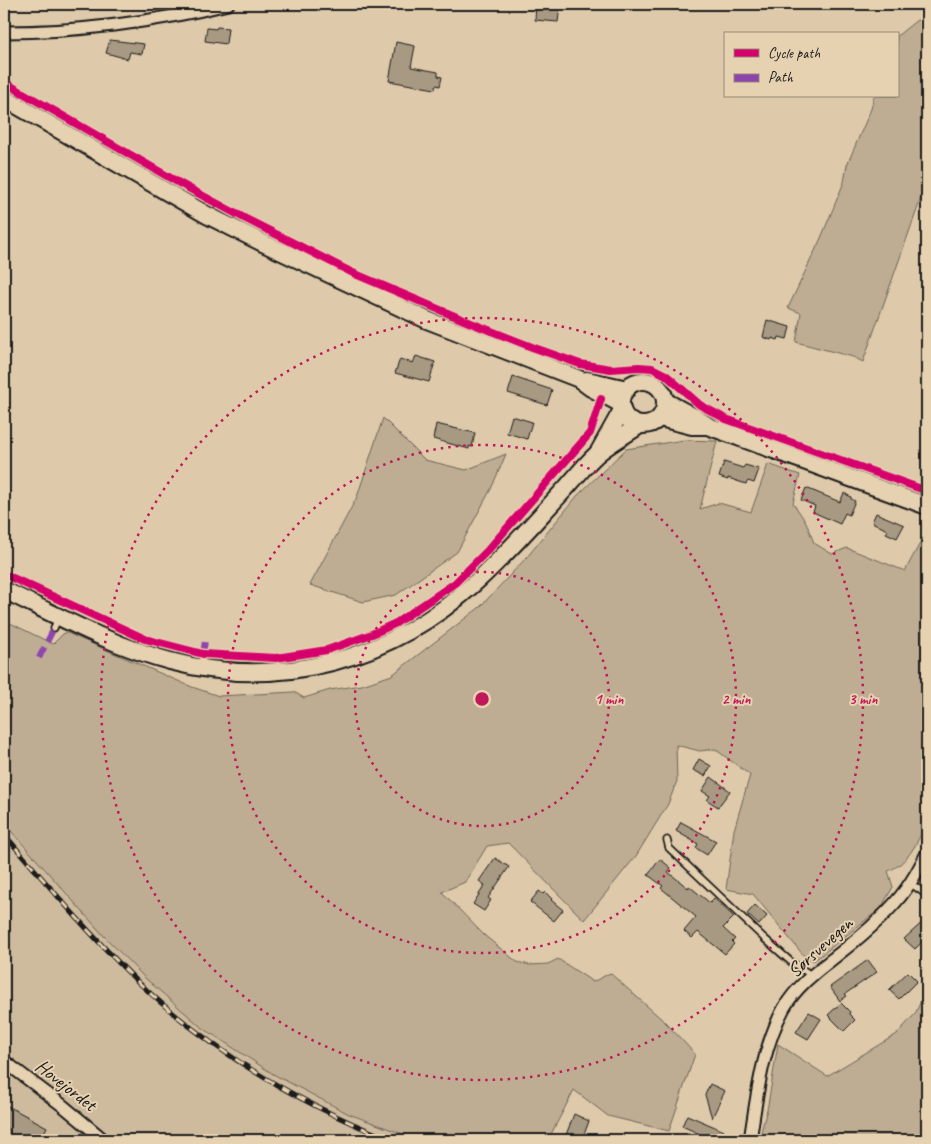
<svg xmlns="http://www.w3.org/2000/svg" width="931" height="1144" font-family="Caveat,sans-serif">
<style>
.built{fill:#cebb9e}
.green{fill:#bead93;stroke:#6d6458}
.building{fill:#a89982;stroke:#1c1c1c}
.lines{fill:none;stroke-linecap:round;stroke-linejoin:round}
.lane-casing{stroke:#1c1c1c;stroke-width:9}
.street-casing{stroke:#1c1c1c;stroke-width:15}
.secondary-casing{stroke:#1c1c1c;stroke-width:20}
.lane{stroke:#e6d1b0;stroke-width:5.5}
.street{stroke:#e6d1b0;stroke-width:11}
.secondary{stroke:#e6d1b0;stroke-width:16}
.rail-casing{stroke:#1c1c1c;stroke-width:5}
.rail{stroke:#e6d1b0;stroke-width:3;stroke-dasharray:9;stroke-linecap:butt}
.quiet{stroke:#8e44ad;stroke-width:6;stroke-dasharray:12 6;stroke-linecap:butt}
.cycleway-casing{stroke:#e6d1b0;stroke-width:11}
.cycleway{stroke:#d6006c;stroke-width:8}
.ring{fill:none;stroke:#c2185b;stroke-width:2.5;stroke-dasharray:2.5 5}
.labels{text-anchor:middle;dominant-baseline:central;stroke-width:4;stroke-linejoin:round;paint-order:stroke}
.street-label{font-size:20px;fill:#1c1c1c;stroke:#e6d1b0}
.centre{fill:#c2185b;stroke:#e6d1b0;stroke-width:2.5}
.ring-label{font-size:15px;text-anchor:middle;font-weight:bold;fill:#c2185b;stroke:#e6d1b0;stroke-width:4;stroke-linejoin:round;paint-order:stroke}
</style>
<rect width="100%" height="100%" fill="#decaaa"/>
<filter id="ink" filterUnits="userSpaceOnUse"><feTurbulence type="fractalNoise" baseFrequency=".02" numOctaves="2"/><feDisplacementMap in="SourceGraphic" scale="10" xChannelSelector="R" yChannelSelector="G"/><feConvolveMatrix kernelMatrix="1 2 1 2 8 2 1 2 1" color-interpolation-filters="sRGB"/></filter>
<g filter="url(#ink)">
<path class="built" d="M4,823L104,936L145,978L200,1026L273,1074L349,1114L419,1140H4Z"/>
<g class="green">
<path d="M917,20L925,21L923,31L927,45V147L926,178L919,204L863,362L853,357L796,342L801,313L788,308L821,238L844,182L847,165L871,109L874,96H897V36Z"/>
<path d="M383,418L425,460L466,470L506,454L491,489L457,552L396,595L363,602L310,585L357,497Z"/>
<path d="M684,440L717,441L700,509L719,503L751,512L768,464L800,475L793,503L806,522L814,543L832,554L847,548L905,571L925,534L927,533V821C918,841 909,863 888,871L893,887L881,908L814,961L804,956L753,894L726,889L734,830L750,775L715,749L700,751L676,745L677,781L668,804L636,856L584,920L508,843L487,846L465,882L442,892L484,935L517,962L530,965L548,964L558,959L593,982L610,973L666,1023L695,1054L669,1131L608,1116L574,1090L548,1140H419L349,1114L273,1074L200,1026L145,978L104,936L4,823V620L53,644L65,632L192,687L219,696L294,692L304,698L330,690L362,685L392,675L480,607L527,557L578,495L626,449Z"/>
<path d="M927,973V1140H759L768,1105L778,1044L827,1076L897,1034L915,1014L925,992L924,976Z"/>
</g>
<g class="building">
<path d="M536,4L560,6L558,22L535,20Z"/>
<path d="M217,27L228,28L226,44L205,41L207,28L216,29Z"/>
<path d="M110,40L144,44L142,54L130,52L128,59L106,53Z"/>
<path d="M396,42L415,46L411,67L438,72V76L442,77L440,86L436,85L435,89L389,81Z"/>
<path d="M767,320L790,327L787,339L779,337L778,340L772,338L771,340L763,337Z"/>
<path d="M416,356L435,362L429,382L395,373L400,359L413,363Z"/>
<path d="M513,377L552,390L547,405L508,393Z"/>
<path d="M512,416L532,422L527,439L507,433Z"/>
<path d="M436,424L475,433L472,447L469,446V449L433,439Z"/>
<path d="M724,462L743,468L745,465L759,469L754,483L748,481L746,484L728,478V480L719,477Z"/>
<path d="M806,488L840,502L844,493L851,497V499L855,501L849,515L845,513L840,524L813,512L815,506L801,500Z"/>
<path d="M876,513L904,525L897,538L886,533L887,530L872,522Z"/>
<path d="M699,759L711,766L705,776L693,770Z"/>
<path d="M711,777L730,791L718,807L707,800L710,796L702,791Z"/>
<path d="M681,822L716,841L707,855L696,848L698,844L676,831Z"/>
<path d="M495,858L509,867L488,898L491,900L484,911L473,904L485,885L479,881Z"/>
<path d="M660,859L671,868L668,872L688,888L689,886L710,903L714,898L734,917L723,928L735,939L732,942L734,944L725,954L698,932L692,938L684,931L696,917L661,888L663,886L648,875Z"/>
<path d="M539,891L543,894L545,892L552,899L551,900L563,910L554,921L530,902Z"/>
<path d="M755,905L767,916L759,925L747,914Z"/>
<path d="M927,918V931L922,936L925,939L915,949L904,939Z"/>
<path d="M868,960L877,972L845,994L847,996L840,1001L830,987Z"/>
<path d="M908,972L917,981L899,999L889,990Z"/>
<path d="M841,1003L850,1012L849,1014L855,1020L844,1031L828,1015Z"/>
<path d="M809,1012L821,1019L808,1039L796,1032Z"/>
<path d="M710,1084L725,1091L712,1118L705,1095Z"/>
<path d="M4,1104L47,1127L40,1140H4Z"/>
<path d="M574,1114L589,1121L582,1140H564Z"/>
<path d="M687,1115L743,1139V1140H710L700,1136V1134L682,1126Z"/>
</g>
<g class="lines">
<defs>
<g id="lane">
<path d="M54,628L58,618"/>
<path d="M201,666L203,654"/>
<path d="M667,840L669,848L765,939L790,961L811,975"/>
<path d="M910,883L927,895"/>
</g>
<g id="street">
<path d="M4,32C79,32 155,22 228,4"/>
<path d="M4,1061L62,1105L104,1140"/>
<path d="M750,1140C757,1096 762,1048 784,1008C798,984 820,969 840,953C863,935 889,913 906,889C914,878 921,865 927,853"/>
</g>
<g id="secondary">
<path d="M4,98L207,215L265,244L427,320L579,379L591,388L621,404"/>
<path d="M587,380L627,389"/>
<circle cx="643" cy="403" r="22"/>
<path d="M665,401L696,418L707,425"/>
<path d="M660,418L692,426H708L927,506"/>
<path d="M598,453L622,410"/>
<path d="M4,590C58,616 112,646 170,661C282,691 393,659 477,581C509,552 537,519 566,488C576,477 585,465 596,455C607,445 627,434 640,425"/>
</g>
</defs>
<use href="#lane" class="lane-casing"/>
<use href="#street" class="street-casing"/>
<use href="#secondary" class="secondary-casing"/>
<use href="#lane" class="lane"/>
<use href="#street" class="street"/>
<use href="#secondary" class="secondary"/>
<defs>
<path id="rail" d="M4,834C47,884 89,934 136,980C209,1050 298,1103 391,1140"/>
</defs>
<use href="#rail" class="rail-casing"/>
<use href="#rail" class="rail"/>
<g class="quiet">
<path d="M203,654L205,641"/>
<path d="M39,658L54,628"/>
</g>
<defs>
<g id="cycleway">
<path d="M4,82L181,184L246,219L353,273L471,323L532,347L580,364L611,369L639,367L652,368L666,375L700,405L726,419L927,491"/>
<path d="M4,574L145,639L203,654L276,658L327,650L372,634L396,623L455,583L488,550L590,433L601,399"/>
</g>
</defs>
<use href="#cycleway" class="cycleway-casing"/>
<use href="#cycleway" class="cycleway"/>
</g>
</g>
<g class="ring">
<circle cx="482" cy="699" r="127"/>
<circle cx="482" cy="699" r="254"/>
<circle cx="482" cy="699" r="381"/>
</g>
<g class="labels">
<g class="street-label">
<text transform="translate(820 947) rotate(-42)">Sørsvevegen</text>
<text transform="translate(66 1085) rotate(38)">Hovejordet</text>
</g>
</g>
<circle cx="482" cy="699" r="8" class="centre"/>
<g class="ring-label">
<text x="609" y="704">1 min</text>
<text x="736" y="704">2 min</text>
<text x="863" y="704">3 min</text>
</g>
<rect width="931" height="1144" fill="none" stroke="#e6d1b0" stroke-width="20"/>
<rect x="10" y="10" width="911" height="1124" fill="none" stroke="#1c1c1c" stroke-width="2" filter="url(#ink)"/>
<rect x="724" y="32" width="175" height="65" fill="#e6d1b0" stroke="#958975"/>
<rect x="734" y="49" width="25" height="8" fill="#d6006c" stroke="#958975"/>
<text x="768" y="58" font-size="15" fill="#1c1c1c">Cycle path</text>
<rect x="734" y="74" width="25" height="8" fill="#8e44ad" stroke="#958975"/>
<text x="768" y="82" font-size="15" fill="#1c1c1c">Path</text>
</svg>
